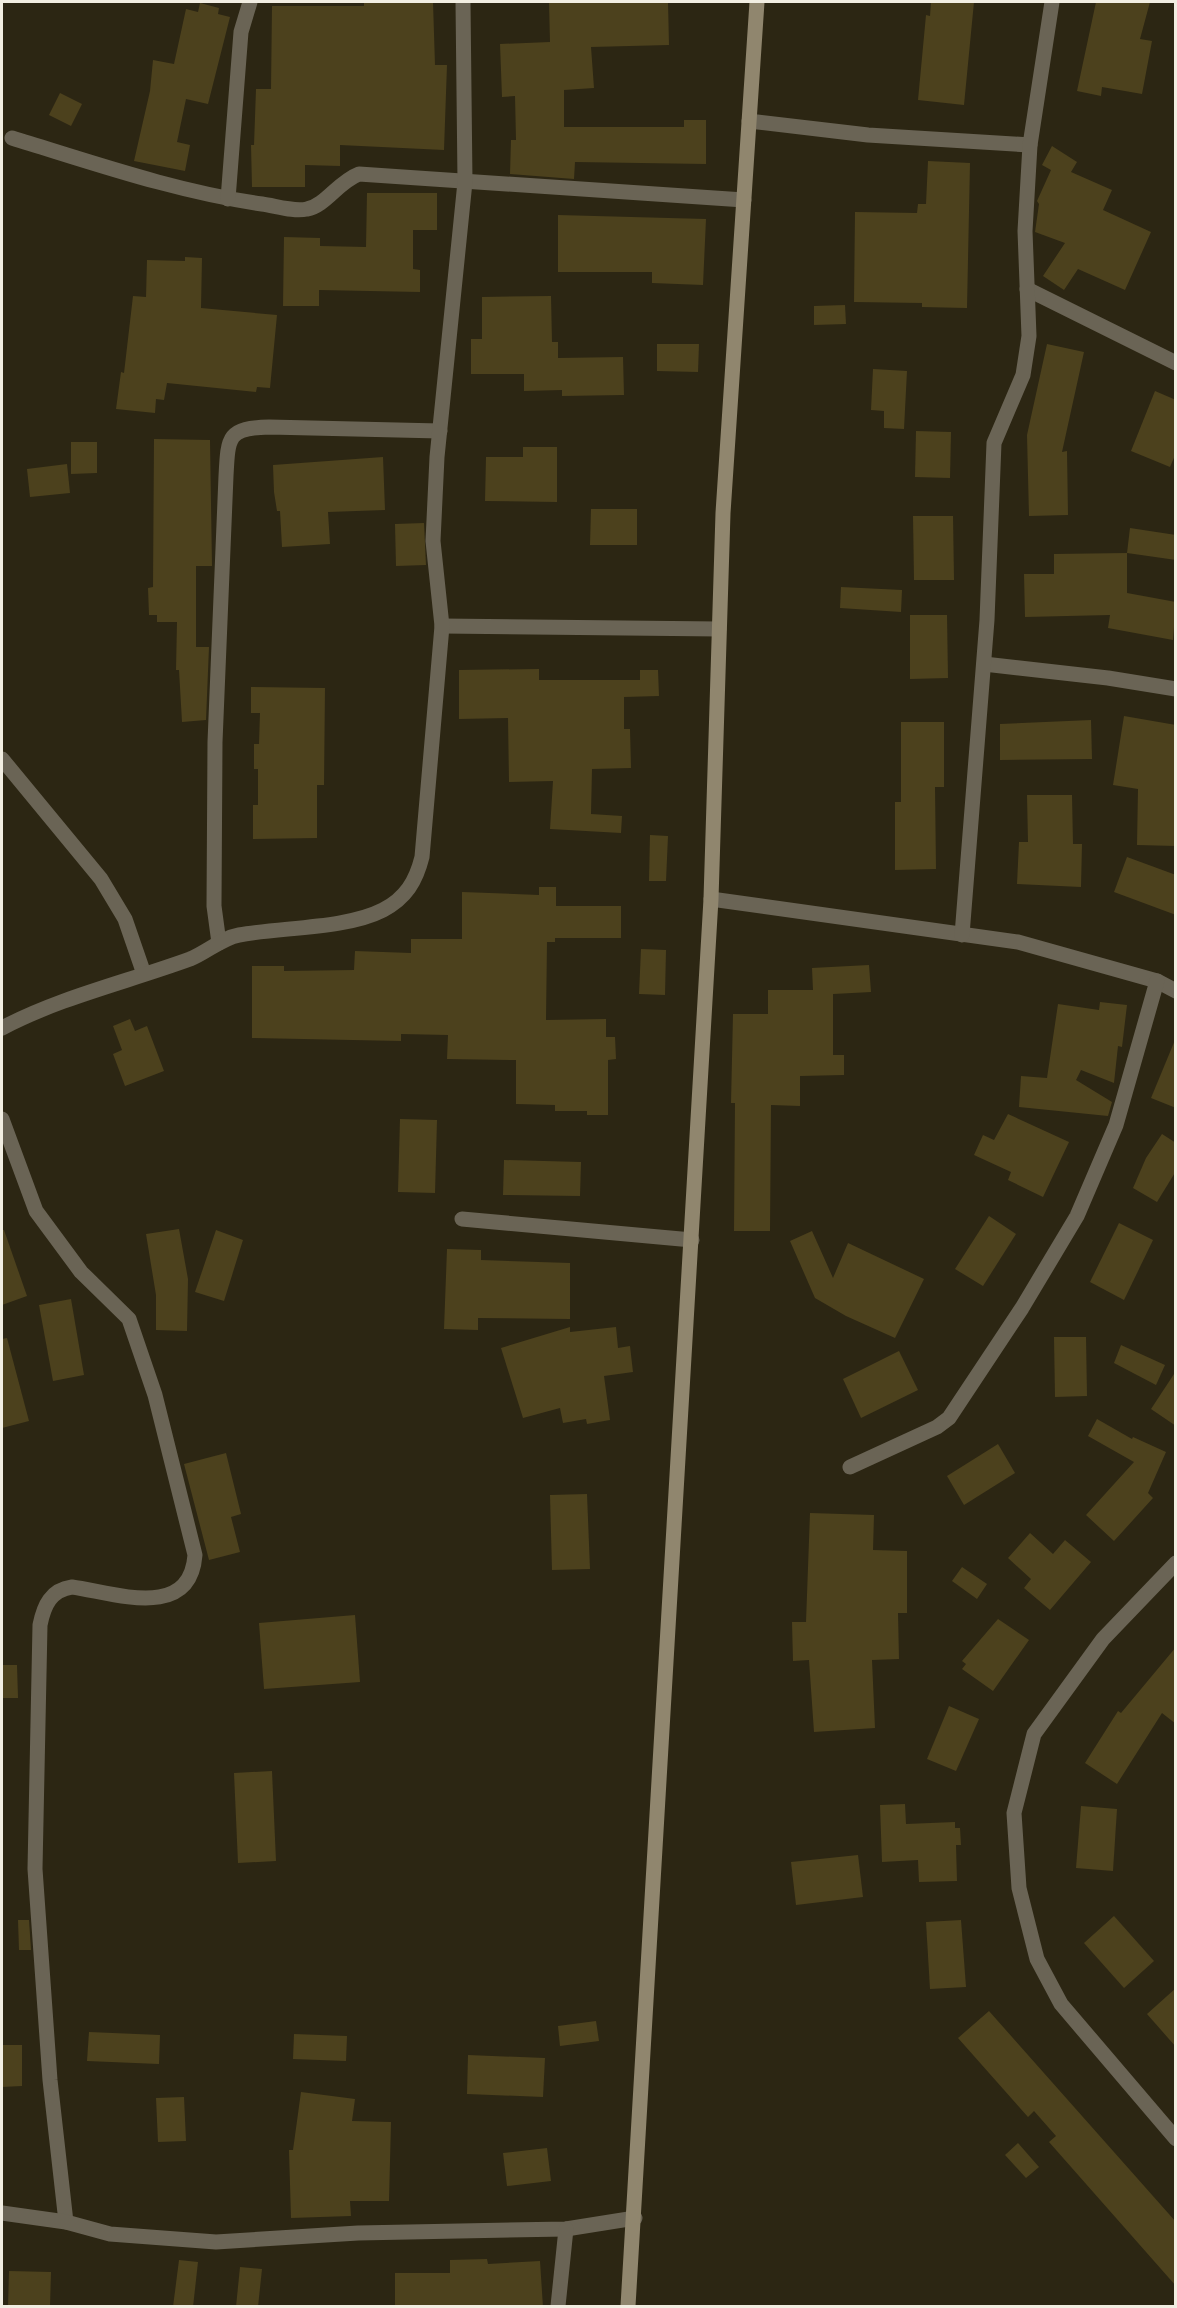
<svg xmlns="http://www.w3.org/2000/svg" width="1177" height="2308" font-family="'Crimson Pro',serif">
<style>
.building{fill:#4c411d}
.lines{fill:none;stroke-linecap:round;stroke-linejoin:round}
.minor{stroke:#6a6455;stroke-width:15}
.secondary{stroke:#90866e;stroke-width:15}
</style>
<rect width="100%" height="100%" fill="#2c2613"/>
<g class="building">
<path d="M433,2L435,65H447L444,150L340,145V166L305,165V187H252L251,145H254L256,89H271L272,6H364V3Z"/>
<path d="M549,2H668L669,45L591,47L594,88L564,90V127H684V120H706V164L575,162L574,179L510,174L511,140H516L515,96L502,97L500,44L550,42Z"/>
<path d="M931,2H974L964,105L918,100L926,15L930,16Z"/>
<path d="M1096,2H1150L1140,39L1152,41L1142,94L1102,87L1101,96L1077,91Z"/>
<path d="M200,3L219,8L218,14L230,17L208,104L186,99L177,142L190,145L185,171L134,161L150,91L153,60L174,64L186,9L198,12Z"/>
<path d="M60,93L82,104L71,126L49,115Z"/>
<path d="M1052,146L1077,162L1071,172L1112,190L1103,210L1151,232L1125,290L1078,269L1064,290L1043,276L1065,243L1035,232L1039,204L1037,201L1051,170L1042,165Z"/>
<path d="M928,161L970,163L967,308L922,307V303L854,302L855,212L917,213L918,204H926Z"/>
<path d="M367,193H437V230H413V269L420,270V292L319,290V306H283L284,237L320,238V246L366,247Z"/>
<path d="M558,215L706,219L703,285L652,283V272H558Z"/>
<path d="M185,257L202,258L201,308L277,315L270,388L257,387L256,392L167,383L164,400L156,399L155,413L116,409L121,372L124,373L133,296L146,297L147,260L185,261Z"/>
<path d="M551,296L552,342H558V358L623,357L624,395L562,396V390L524,391V374H471V339H482V297Z"/>
<path d="M845,305L846,324L814,325V306Z"/>
<path d="M657,344H699L698,372L657,371Z"/>
<path d="M1047,344L1084,352L1062,452L1067,451L1068,515L1029,516L1027,435Z"/>
<path d="M873,369L907,371L904,429L884,428V411L871,410Z"/>
<path d="M1155,391L1176,400V453L1170,467L1131,451Z"/>
<path d="M916,431L951,432L950,478L915,477Z"/>
<path d="M154,439L210,440L212,566H196V647H209L206,720L182,722L179,670H176L177,622H157V615H149L148,588L153,587Z"/>
<path d="M71,442H97V473L71,474Z"/>
<path d="M523,447H557V502L485,501L486,457H523Z"/>
<path d="M383,457L385,510L328,512L330,544L282,547L280,511H277L274,492L273,465Z"/>
<path d="M67,464L70,493L30,497L27,469Z"/>
<path d="M591,509H637V545H590Z"/>
<path d="M913,516H953L954,580H914Z"/>
<path d="M424,523L426,565L396,566L395,524Z"/>
<path d="M1130,528L1176,535V560L1127,553Z"/>
<path d="M1127,553V593L1176,602L1173,640L1108,628L1110,615L1025,617L1024,574H1054V554Z"/>
<path d="M841,587L902,590L901,612L840,608Z"/>
<path d="M910,615H947L948,678L910,679Z"/>
<path d="M539,669V680H640V670H658L659,696L624,697V729H630L631,768L592,769L591,814L622,816L621,833L550,829L553,781L509,782L508,718L459,719V670Z"/>
<path d="M251,687L325,688L324,785H317V838L253,839V805H258V769H254V744H259L260,713H251Z"/>
<path d="M1124,716L1176,725V846L1137,845L1138,789L1113,785Z"/>
<path d="M1091,720L1092,759L1000,760V724Z"/>
<path d="M901,722H944V787H935L936,869L895,870V802H901Z"/>
<path d="M1027,795H1072L1073,844H1082L1081,887L1017,884L1019,842H1028Z"/>
<path d="M650,835L668,836L666,881H649Z"/>
<path d="M1127,857L1176,875V915L1114,892Z"/>
<path d="M539,887H556V906H621V938H555V942H547L546,1020L606,1019V1037H615L616,1059L608,1060V1115H587V1111H555V1105L516,1104V1060L447,1059L448,1035L401,1034V1041L252,1038V966H284V971L354,970L355,951L411,953V939H462V892L539,895Z"/>
<path d="M641,949L666,950L665,995L639,994Z"/>
<path d="M869,965L871,992L833,994V1055H844V1075L800,1076V1106L771,1105L770,1231H734L735,1103H731L733,1014H768V990H813L812,968Z"/>
<path d="M1100,1002L1127,1005L1122,1047L1118,1046L1114,1083L1081,1070L1076,1080L1112,1102L1108,1116L1019,1107L1021,1076L1047,1078L1058,1004L1099,1010Z"/>
<path d="M130,1019L135,1031L147,1026L164,1071L125,1086L113,1054L122,1050L113,1026Z"/>
<path d="M1175,1040H1176V1108L1151,1098Z"/>
<path d="M1008,1114L1069,1142L1043,1197L1008,1180L1011,1172L974,1155L983,1135L994,1140Z"/>
<path d="M400,1119L437,1120L435,1193L398,1192Z"/>
<path d="M1162,1134L1176,1143V1171L1157,1202L1133,1188L1146,1158Z"/>
<path d="M504,1160L581,1162L580,1196L503,1195Z"/>
<path d="M989,1216L1016,1234L983,1286L955,1269Z"/>
<path d="M1119,1223L1153,1240L1124,1300L1090,1282Z"/>
<path d="M179,1229L188,1279L187,1331L156,1330V1295L146,1234Z"/>
<path d="M2,1230H4L27,1296L2,1305Z"/>
<path d="M216,1230L243,1240L224,1301L195,1292Z"/>
<path d="M812,1231L833,1278L848,1243L924,1279L895,1338L846,1316L815,1298L790,1241Z"/>
<path d="M447,1249L481,1250V1260L570,1263V1319L478,1318V1330L444,1329Z"/>
<path d="M71,1299L84,1375L53,1381L39,1305Z"/>
<path d="M570,1327V1332L616,1327L618,1348L630,1346L633,1372L604,1376L610,1420L587,1424L586,1419L563,1423L560,1408L523,1418L501,1348Z"/>
<path d="M1054,1337H1086L1087,1396L1055,1397Z"/>
<path d="M7,1338L29,1421L2,1428V1339Z"/>
<path d="M1121,1345L1165,1365L1156,1385L1114,1363Z"/>
<path d="M899,1351L918,1390L861,1418L843,1379Z"/>
<path d="M1176,1371V1426L1151,1409Z"/>
<path d="M1097,1419L1132,1439L1133,1437L1166,1452L1148,1493L1153,1498L1114,1541L1086,1515L1134,1462L1088,1436Z"/>
<path d="M998,1444L1015,1473L964,1505L947,1476Z"/>
<path d="M226,1453L241,1514L231,1517L240,1552L209,1560L184,1464Z"/>
<path d="M587,1494L590,1569L552,1570L550,1495Z"/>
<path d="M810,1513L874,1515L873,1550L907,1551V1613H898L899,1659L872,1660L875,1728L814,1732L809,1660L793,1661L792,1622H806Z"/>
<path d="M1030,1533L1053,1554L1065,1540L1091,1562L1050,1610L1024,1588L1031,1579L1008,1558Z"/>
<path d="M962,1567L987,1584L977,1599L952,1581Z"/>
<path d="M355,1615L360,1682L264,1689L259,1623Z"/>
<path d="M998,1619L1029,1640L993,1691L962,1669L966,1664L962,1661Z"/>
<path d="M1176,1647V1724L1162,1713L1117,1784L1085,1763L1118,1711L1121,1713Z"/>
<path d="M2,1665H17L18,1698H2Z"/>
<path d="M949,1706L979,1719L956,1771L927,1759Z"/>
<path d="M272,1771L276,1861L238,1863L234,1773Z"/>
<path d="M905,1804L906,1824L955,1822V1828H960L961,1845H956L957,1881L919,1882L918,1860L882,1862L880,1805Z"/>
<path d="M1081,1806L1117,1809L1113,1871L1076,1868Z"/>
<path d="M858,1855L863,1897L796,1905L791,1862Z"/>
<path d="M1114,1916L1154,1961L1124,1988L1084,1943Z"/>
<path d="M18,1920H29L31,1950H19Z"/>
<path d="M961,1920L966,1987L930,1989L926,1922Z"/>
<path d="M1176,1988V2047L1147,2014Z"/>
<path d="M989,2011L1176,2222V2286L1049,2142L1056,2136L1034,2111L1028,2117L958,2038Z"/>
<path d="M596,2021L599,2041L560,2046L558,2026Z"/>
<path d="M89,2032L160,2035L159,2064L87,2061Z"/>
<path d="M294,2034L347,2036L346,2061L293,2059Z"/>
<path d="M2,2045H22V2086L2,2087Z"/>
<path d="M468,2055L545,2058L543,2097L467,2094Z"/>
<path d="M301,2092L355,2099L352,2121L391,2122L389,2201H350L351,2216L291,2218L289,2150H293Z"/>
<path d="M184,2097L186,2141L158,2142L156,2098Z"/>
<path d="M1018,2143L1039,2167L1026,2178L1005,2155Z"/>
<path d="M547,2148L551,2181L507,2186L503,2153Z"/>
<path d="M487,2259L488,2264L540,2261L543,2307H395V2273H450V2260Z"/>
<path d="M179,2260L198,2262L193,2307H173Z"/>
<path d="M240,2267L262,2269L258,2307H236Z"/>
<path d="M9,2271L51,2272L50,2307H8Z"/>
</g>
<g class="lines">
<g class="minor">
<path d="M749,121L868,135L1030,145"/>
<path d="M12,138C94,163 177,192 262,204C276,206 294,212 307,209C325,206 338,182 359,174L744,200"/>
<path d="M228,199L241,32L250,2"/>
<path d="M1027,289L1176,363"/>
<path d="M442,626L719,629"/>
<path d="M984,664L1108,678L1176,689"/>
<path d="M2,759L101,879L125,919L144,974"/>
<path d="M711,899L1018,942L1157,981L1176,991"/>
<path d="M962,935L987,620L994,443L1023,375L1029,336L1025,231L1030,145L1052,2"/>
<path d="M219,943L214,906L215,742L226,476C228,436 228,428 269,427L440,431"/>
<path d="M2,1028C61,997 127,982 190,959C207,952 222,938 239,935C282,927 346,929 383,910C406,898 416,881 422,857L442,626L433,541L437,457L465,182L463,2"/>
<path d="M2,1119L36,1211L81,1272L129,1319L155,1395L195,1555C190,1621 115,1593 72,1587C51,1590 44,1605 40,1625L35,1869L50,2080L66,2222"/>
<path d="M462,1219L692,1240"/>
<path d="M850,1467L937,1427L949,1418L1022,1308L1077,1216L1116,1125L1157,981"/>
<path d="M1176,1563L1103,1639L1034,1734L1014,1813L1019,1888L1037,1959L1061,2004L1176,2139"/>
<path d="M2,2213L66,2222L110,2234L216,2242L358,2233L566,2229L635,2218"/>
<path d="M558,2306L566,2229"/>
</g>
<path class="secondary" d="M628,2306L711,899L723,513L757,2"/>
</g>
<rect width="1177" height="2308" fill="none" stroke="#f2eee2" stroke-width="6"/>
</svg>
